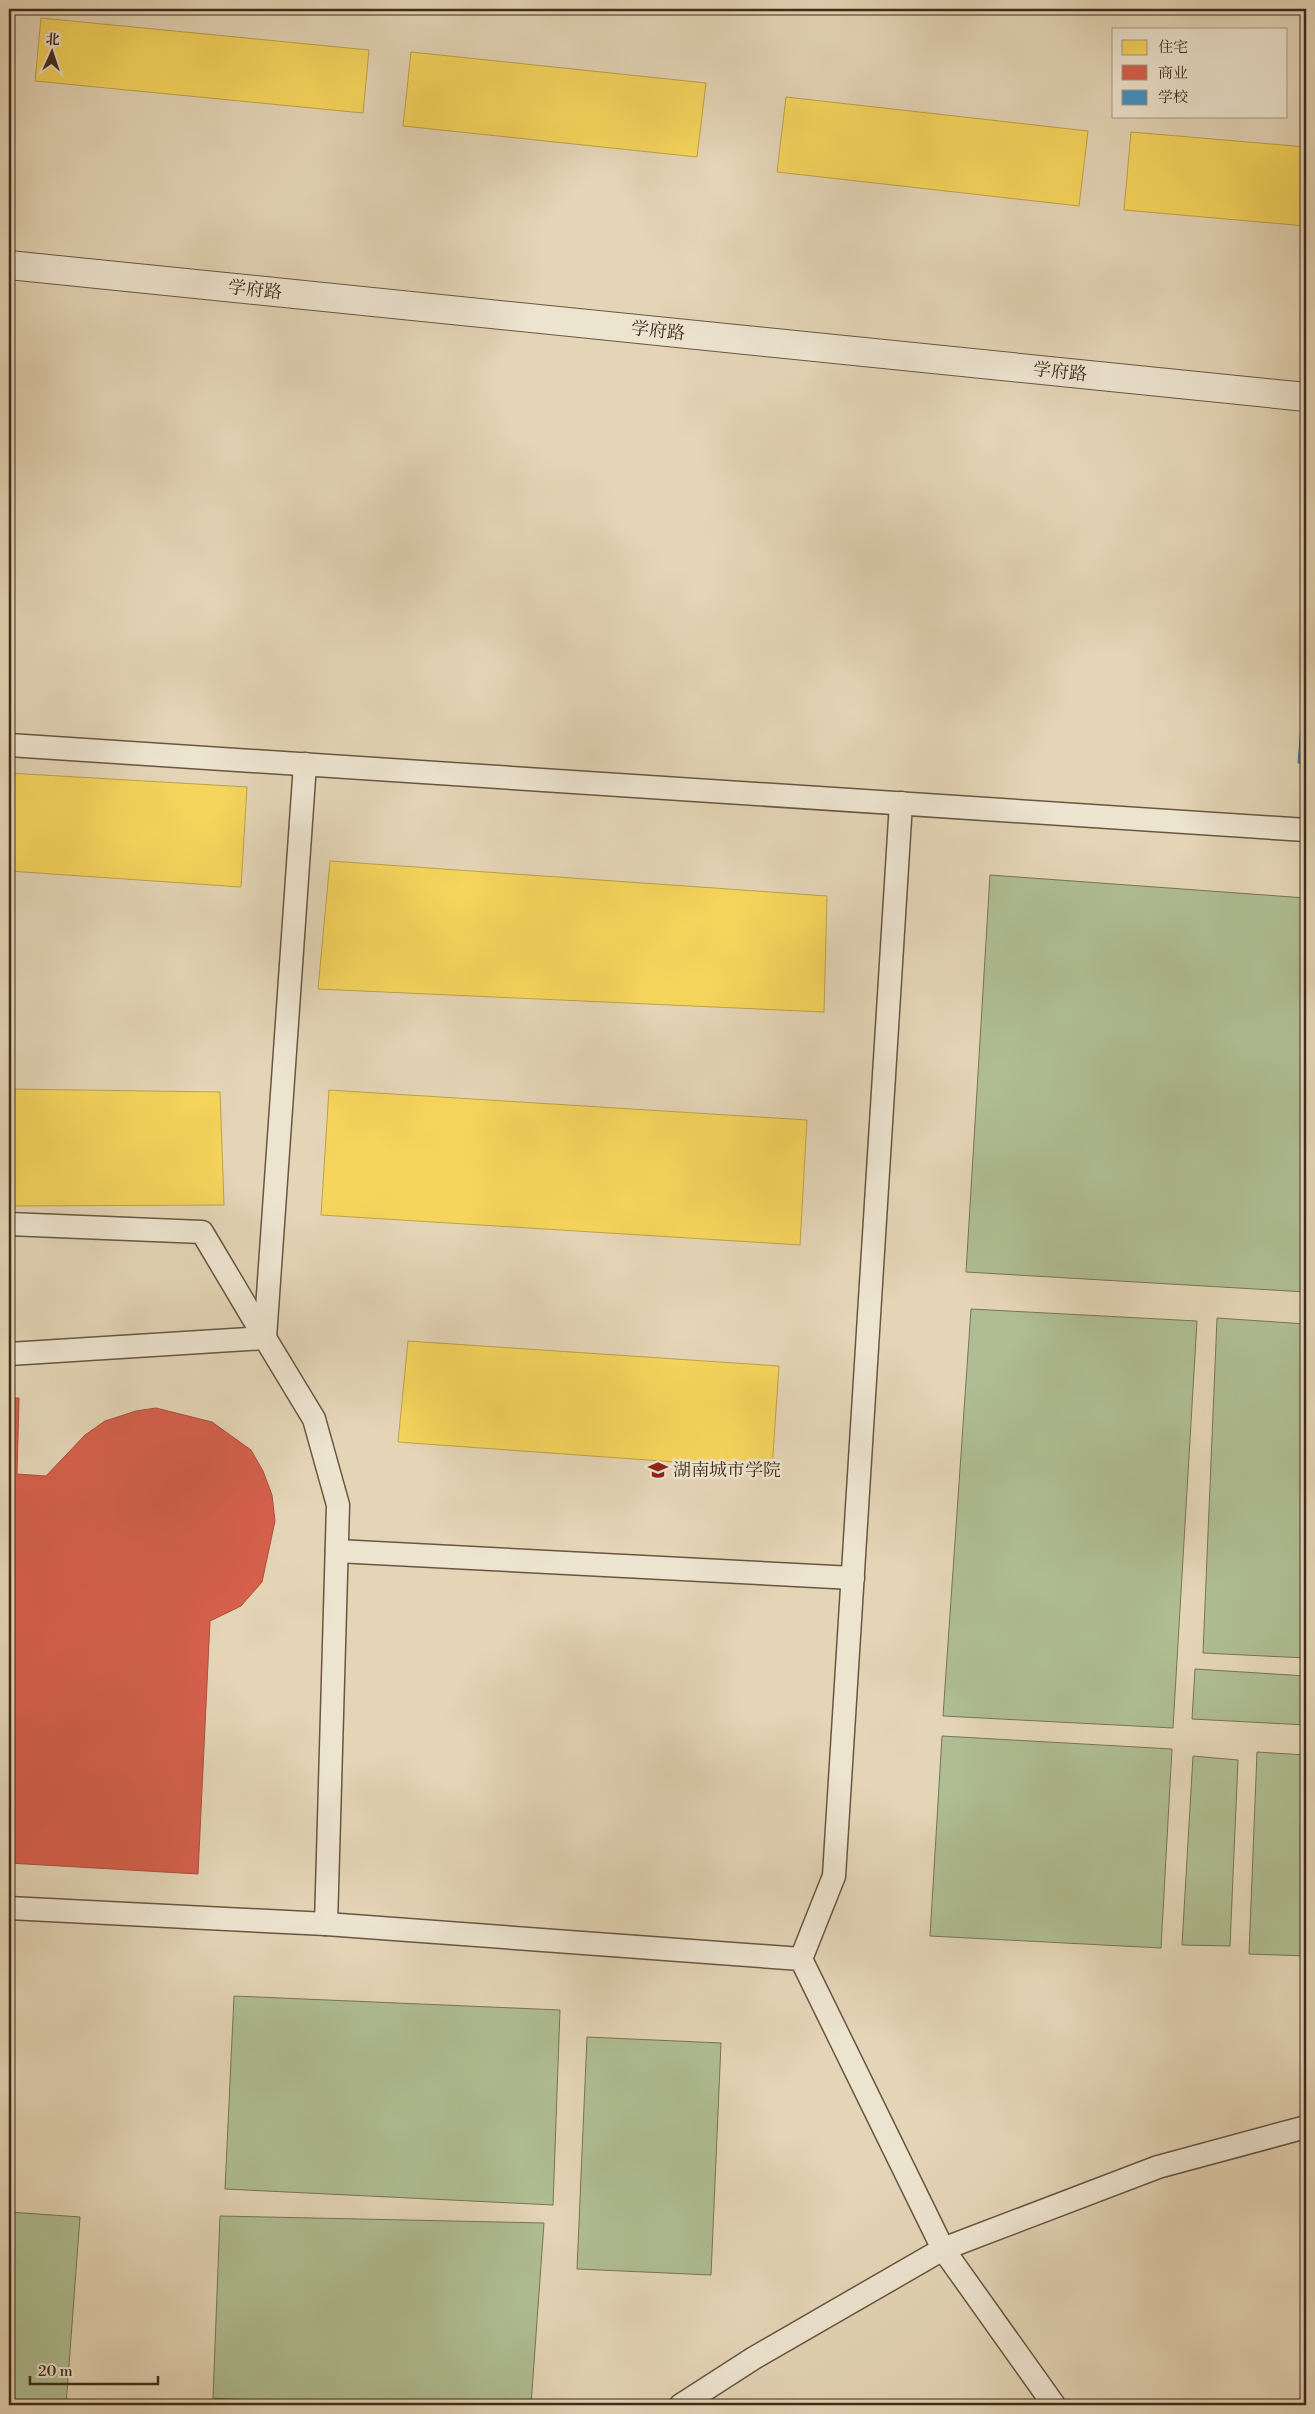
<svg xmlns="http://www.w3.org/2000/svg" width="1315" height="2414" font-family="'Libre Bodoni','Noto Serif SC',serif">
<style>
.green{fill:#afbe92;stroke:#787457}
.homes{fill:#f6d55c;stroke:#bfa249}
.shops{fill:#d6604d;stroke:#a9503e}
.schools{fill:#4393c3;stroke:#427491}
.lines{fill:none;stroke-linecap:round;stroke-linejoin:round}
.service-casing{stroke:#695642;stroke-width:25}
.tertiary-casing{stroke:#695642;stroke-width:30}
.service{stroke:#ede4d0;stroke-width:22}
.tertiary{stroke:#ede4d0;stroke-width:28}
.labels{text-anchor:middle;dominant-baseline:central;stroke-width:5;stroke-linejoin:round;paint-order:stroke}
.street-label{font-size:18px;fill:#402b1c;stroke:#ede4d0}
.poi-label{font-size:18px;fill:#402b1c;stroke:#ede4d0;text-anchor:start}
</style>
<rect width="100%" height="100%" fill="#e4d5b6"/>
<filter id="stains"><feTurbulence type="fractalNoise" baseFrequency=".004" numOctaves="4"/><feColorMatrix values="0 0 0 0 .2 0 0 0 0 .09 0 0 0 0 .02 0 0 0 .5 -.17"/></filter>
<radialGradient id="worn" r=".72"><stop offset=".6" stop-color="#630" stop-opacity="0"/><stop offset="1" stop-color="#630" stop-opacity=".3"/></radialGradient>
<g class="green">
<path d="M990,875L1306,898V1292L966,1272Z"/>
<path d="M971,1309L1197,1321L1173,1728L943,1716Z"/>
<path d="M1217,1318L1306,1324V1658L1203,1653Z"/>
<path d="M1195,1669L1306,1676V1725L1192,1719Z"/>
<path d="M942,1736L1172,1749L1161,1948L930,1936Z"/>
<path d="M1257,1752L1306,1755V1956L1249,1954Z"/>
<path d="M1193,1756L1238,1760L1230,1946L1182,1945Z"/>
<path d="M234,1996L560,2010L553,2205L225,2189Z"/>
<path d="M587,2037L721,2043L711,2275L577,2269Z"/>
<path d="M9,2212L80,2217L66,2405H9Z"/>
<path d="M220,2216L544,2223L531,2405H347L213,2398Z"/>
</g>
<g class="homes">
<path d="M41,18L369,50L363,113L35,81Z"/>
<path d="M411,52L706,83L697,157L403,126Z"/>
<path d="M786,97L1088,131L1079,206L777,172Z"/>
<path d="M1131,132L1306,147V226L1124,210Z"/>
<path d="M9,773L247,787L241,887L9,871Z"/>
<path d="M330,861L827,896L824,1012L318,989Z"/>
<path d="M9,1089L220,1092L224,1205L9,1206Z"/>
<path d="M329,1090L807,1120L800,1245L321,1215Z"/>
<path d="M408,1341L779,1366L772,1469L398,1442Z"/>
</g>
<path class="shops" d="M9,1398H19L17,1474L46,1476L85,1435L105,1421L136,1411L156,1408L212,1422L251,1450L263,1471L272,1495L275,1521L262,1582L241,1606L210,1621L198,1874L9,1863Z"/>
<path class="schools" d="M1306,663V764L1298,763Z"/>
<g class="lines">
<defs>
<g id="service">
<path d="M9,745L1306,830"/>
<path d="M9,1224L202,1232L265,1338"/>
<path d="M265,1338L305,764"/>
<path d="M9,1354L265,1338L314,1419L338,1505L326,1924L9,1908"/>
<path d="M337,1551L853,1578"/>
<path d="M326,1924L801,1959L943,2249L1054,2405"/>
<path d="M801,1959L834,1876L901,803"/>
<path d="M681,2405L754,2358L943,2249L1158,2167L1306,2127"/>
</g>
<path id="tertiary" d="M9,265L1306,397"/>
</defs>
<use href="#service" class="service-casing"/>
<use href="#tertiary" class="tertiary-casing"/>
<use href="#service" class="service"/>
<use href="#tertiary" class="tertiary"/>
</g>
<defs>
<symbol id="university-bare" viewBox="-9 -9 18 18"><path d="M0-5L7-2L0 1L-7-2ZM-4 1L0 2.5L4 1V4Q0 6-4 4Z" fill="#8f2418" stroke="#ede4d0" stroke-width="2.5" paint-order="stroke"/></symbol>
</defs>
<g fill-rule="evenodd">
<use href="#university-bare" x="644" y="1456" width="28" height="28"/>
</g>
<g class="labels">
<g class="street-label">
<text transform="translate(255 290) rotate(6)">学府路</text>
<text transform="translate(658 331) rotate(6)">学府路</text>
<text transform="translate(1060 372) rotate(6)">学府路</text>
</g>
<g class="poi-label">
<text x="673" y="1470">湖南城市学院</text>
</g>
</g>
<rect width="1315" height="2414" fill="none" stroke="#e4d5b6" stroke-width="30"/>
<rect x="10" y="10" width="1295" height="2394" fill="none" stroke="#402b1c" stroke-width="2.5"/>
<rect x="15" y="15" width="1285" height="2384" fill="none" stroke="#402b1c"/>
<rect x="1112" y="28" width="175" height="90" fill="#ede4d0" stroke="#a89a88"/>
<rect x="1122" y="40" width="25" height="15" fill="#f6d55c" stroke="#a89a88"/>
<text x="1158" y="52" font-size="15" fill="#402b1c">住宅</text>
<rect x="1122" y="65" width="25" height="15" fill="#d6604d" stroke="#a89a88"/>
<text x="1158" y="78" font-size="15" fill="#402b1c">商业</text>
<rect x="1122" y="90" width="25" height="15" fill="#4393c3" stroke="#a89a88"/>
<text x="1158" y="102" font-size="15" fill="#402b1c">学校</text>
<g transform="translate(52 52) rotate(3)" stroke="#ede4d0" stroke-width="4" paint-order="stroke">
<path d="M0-4L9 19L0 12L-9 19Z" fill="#402b1c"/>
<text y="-8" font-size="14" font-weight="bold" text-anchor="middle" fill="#402b1c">北</text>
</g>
<path d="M30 2376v8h128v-8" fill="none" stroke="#402b1c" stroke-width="2.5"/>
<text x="38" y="2376" font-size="15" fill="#402b1c" stroke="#ede4d0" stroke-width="4" paint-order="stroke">20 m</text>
<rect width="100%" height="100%" filter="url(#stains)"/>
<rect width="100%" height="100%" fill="url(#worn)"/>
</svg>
